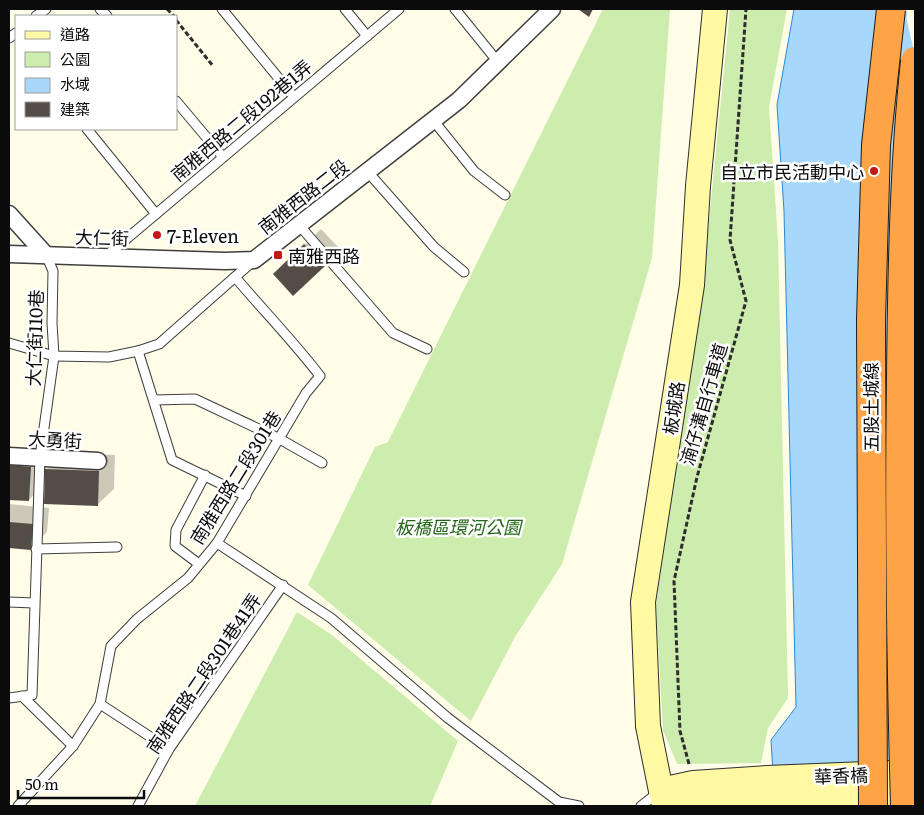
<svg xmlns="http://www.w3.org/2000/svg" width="924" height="815" font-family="Literata,'Noto Sans TC',serif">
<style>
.green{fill:#ccedae}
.water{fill:#a7d8fc;stroke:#278ada}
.shadow{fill:#0003}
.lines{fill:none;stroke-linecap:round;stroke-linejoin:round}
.river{stroke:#a7d8fc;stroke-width:30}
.building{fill:#544c46}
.lane-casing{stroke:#3e3e3e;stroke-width:11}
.street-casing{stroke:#3e3e3e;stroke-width:19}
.secondary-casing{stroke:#2d2d2d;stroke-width:26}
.path{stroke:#2d2d2d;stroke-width:3;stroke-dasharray:5 2.5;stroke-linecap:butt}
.lane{stroke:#fff;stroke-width:9}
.street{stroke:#fff;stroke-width:16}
.secondary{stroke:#fff9a3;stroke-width:24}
.highway-bridge-casing{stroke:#1c1c1c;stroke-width:30;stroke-linecap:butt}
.highway-bridge{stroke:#ffa446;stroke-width:28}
.poi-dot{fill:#c71716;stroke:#fff;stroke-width:2}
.labels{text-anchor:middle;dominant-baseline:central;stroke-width:5;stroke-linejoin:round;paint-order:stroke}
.street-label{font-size:18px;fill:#0b0b0b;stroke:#fff}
.poi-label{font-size:18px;fill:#0b0b0b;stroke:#fff;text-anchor:start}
.park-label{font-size:18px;font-style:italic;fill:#236716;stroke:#fff}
</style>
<rect width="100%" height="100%" fill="#fffce8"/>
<g class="green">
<path d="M603,9H670L652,258L562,564L515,637L471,721L308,585L375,447L388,442Z"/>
<path d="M730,9H787L769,107L778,241L788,698L768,728L761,763L677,764L663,730L656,605L704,271Z"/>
<path d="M297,612L332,635L458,741L430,806H195Z"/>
</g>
<path class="water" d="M794,9H893L902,110L909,384L915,443V806H775L771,740L796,707L784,211L777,105Z"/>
<g class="shadow">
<path d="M321,229L340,249L324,266L291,258Z"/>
<path d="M9,449L47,451L46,470L63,453L115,455L114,489L97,505L46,482L29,500L9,499Z"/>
<path d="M9,504L49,508L47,532L30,549L9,547Z"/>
</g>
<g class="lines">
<path class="river" d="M892,14L891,18L910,101"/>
</g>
<g class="building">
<path d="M578,9H593L589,17Z"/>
<path d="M304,244L325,266L293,296L273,274Z"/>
<path d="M9,465L31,467L29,501L9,500Z"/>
<path d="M45,469L99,471L98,506L44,504Z"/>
<path d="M9,522L33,524L31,550L9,548Z"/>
</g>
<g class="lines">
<defs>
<g id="lane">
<path d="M100,9L107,16"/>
<path d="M222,9L294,97"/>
<path d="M345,9L367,36"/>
<path d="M455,9L498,62"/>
<path d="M36,16L46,9"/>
<path d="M9,38L16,33"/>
<path d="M176,101L223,157"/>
<path d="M433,120L474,171L505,195"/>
<path d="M87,129L156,214"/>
<path d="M367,171L434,247L464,272"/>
<path d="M299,225L393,333L427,349"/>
<path d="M105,257L399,9"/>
<path d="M9,343L54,356L109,357L138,351L159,344L252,262"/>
<path d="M138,351L172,460L246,496"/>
<path d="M154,400L195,399L278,438L322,463"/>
<path d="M217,543L331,618L448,718L559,802L579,806"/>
<path d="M36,549L117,547"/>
<path d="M199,564L175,546L176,530L205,475"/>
<path d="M9,602L34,603"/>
<path d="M22,696L73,746"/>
<path d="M9,698L32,695L40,457L54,356L52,323L53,271L46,255"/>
<path d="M100,704L169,749"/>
<path d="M18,806L73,746L100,704L111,646L137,619L188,578L217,543L306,393L320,376C294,342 263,310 235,277"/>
<path d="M138,806L169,749L283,585"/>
<path d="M641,806L659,792"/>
</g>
<g id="street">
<path d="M9,214L46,255"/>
<path d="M9,254L225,261L254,260L459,100L552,9"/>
<path d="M9,456L98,461"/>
</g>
<g id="secondary">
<path d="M661,790L693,783L767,778L915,772"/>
<path d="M664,806L648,726L643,602L692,285L698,186L715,9"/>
<path d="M683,806L697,803L767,797L915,792"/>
</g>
</defs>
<use href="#lane" class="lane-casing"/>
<use href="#street" class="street-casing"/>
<use href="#secondary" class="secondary-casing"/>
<g class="path">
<path d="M167,9L174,16"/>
<path d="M176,20L213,66"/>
<path d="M689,764L680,731L674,581L697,477L746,301L730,240L746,9"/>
</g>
<use href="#lane" class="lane"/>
<use href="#street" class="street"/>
<use href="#secondary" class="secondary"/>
<defs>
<g id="highway-bridge">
<path d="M873,806L871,320L876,145L891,9"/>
<path d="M905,806C901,664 899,521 901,379C902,273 904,166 915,61"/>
</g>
</defs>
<use href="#highway-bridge" class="highway-bridge-casing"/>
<use href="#highway-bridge" class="highway-bridge"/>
</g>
<g class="poi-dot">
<circle cx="874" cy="171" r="5"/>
<circle cx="157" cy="235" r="5"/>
<rect x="273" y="250" width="10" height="10" rx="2.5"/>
</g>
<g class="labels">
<g class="street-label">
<text transform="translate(241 120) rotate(-40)">南雅西路二段192巷1弄</text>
<text transform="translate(303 196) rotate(-38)">南雅西路二段</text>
<text transform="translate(102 237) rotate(2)">大仁街</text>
<text transform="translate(34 338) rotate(-88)">大仁街110巷</text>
<text transform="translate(703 404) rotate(-74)">湳仔溝自行車道</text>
<text transform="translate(870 407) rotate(-90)">五股土城線</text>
<text transform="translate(673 408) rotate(-81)">板城路</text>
<text transform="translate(55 439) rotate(3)">大勇街</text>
<text transform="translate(235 477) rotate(-58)">南雅西路二段301巷</text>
<text transform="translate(203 673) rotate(-56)">南雅西路二段301巷41弄</text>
<text transform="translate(841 775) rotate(-2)">華香橋</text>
</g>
<g class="poi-label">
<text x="864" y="171" text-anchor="end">自立市民活動中心</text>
<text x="167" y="235">7-Eleven</text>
<text x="288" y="255">南雅西路</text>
</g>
<g class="park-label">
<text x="458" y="526">板橋區環河公園</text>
</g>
</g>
<rect width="924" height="815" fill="none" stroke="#0b0b0b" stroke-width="20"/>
<rect x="15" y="15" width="162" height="115" fill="#ffffff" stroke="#9d9d9d"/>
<rect x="25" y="31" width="25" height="8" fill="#fff9a3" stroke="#9d9d9d"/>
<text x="60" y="40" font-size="15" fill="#0b0b0b">道路</text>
<rect x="25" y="52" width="25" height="15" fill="#ccedae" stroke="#9d9d9d"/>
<text x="60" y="65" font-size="15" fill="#0b0b0b">公園</text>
<rect x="25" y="78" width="25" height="15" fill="#a7d8fc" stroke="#9d9d9d"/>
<text x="60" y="90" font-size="15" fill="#0b0b0b">水域</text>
<rect x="25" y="102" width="25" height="15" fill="#544c46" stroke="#9d9d9d"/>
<text x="60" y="115" font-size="15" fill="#0b0b0b">建築</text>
<path d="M18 790v8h126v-8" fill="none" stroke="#0b0b0b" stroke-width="2.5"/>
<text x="25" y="790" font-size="15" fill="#0b0b0b" stroke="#ffffff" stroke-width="4" paint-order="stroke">50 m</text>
</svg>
